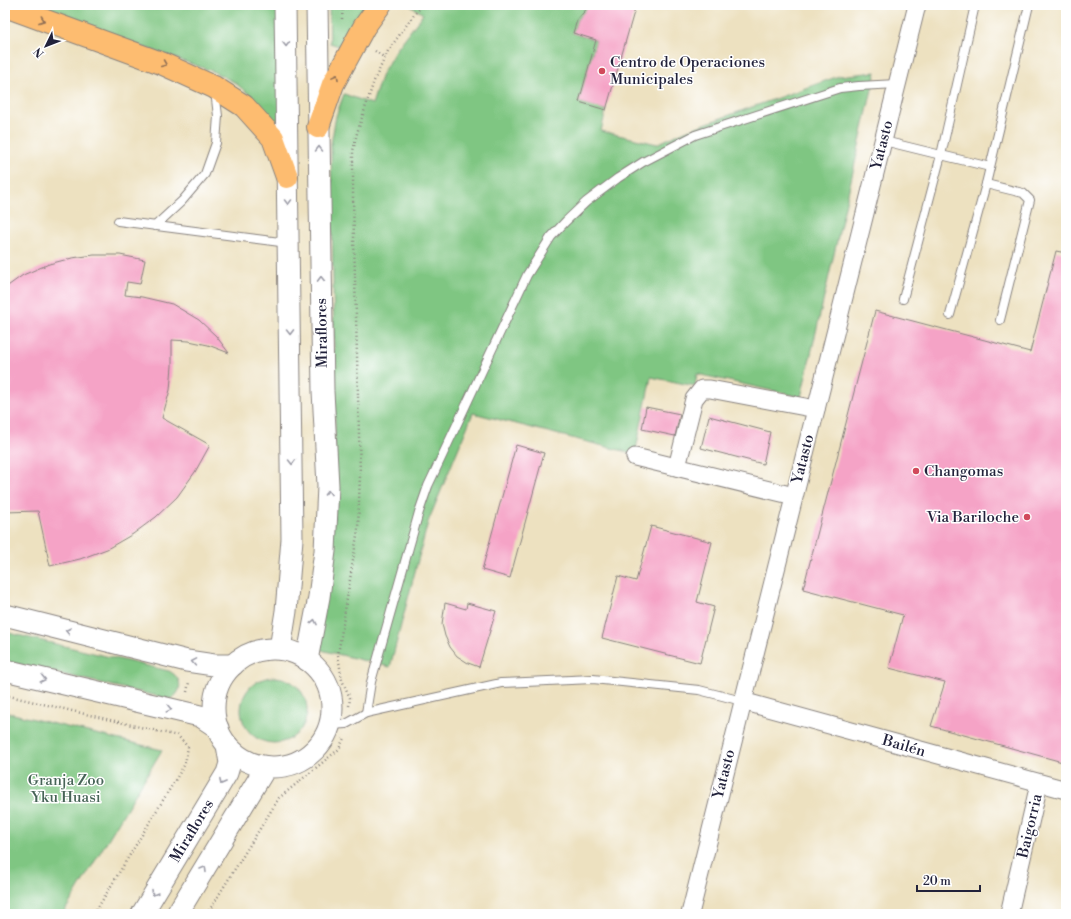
<svg xmlns="http://www.w3.org/2000/svg" width="1071" height="919" font-family="'Libre Bodoni',serif">
<style>
.green{fill:#7fc682;stroke:#50745e}
.building{fill:#f5a3c6}
.lines{fill:none;stroke-linecap:round;stroke-linejoin:round}
.service-casing{stroke:#88827e;stroke-width:10}
.minor-casing{stroke:#88827e;stroke-width:19}
.tertiary-casing{stroke:#88827e;stroke-width:23}
.primary-casing{stroke:#88827e;stroke-width:24}
.path{stroke:#88827e;stroke-width:2.5;stroke-dasharray:1 3;stroke-linecap:butt}
.service{stroke:#fff;stroke-width:8}
.minor{stroke:#fff;stroke-width:17}
.tertiary{stroke:#fff;stroke-width:21}
.primary{stroke:#fdbc6f;stroke-width:22}
.oneway{stroke:#906f55}
.oneway2{stroke:#9c9ca7}
.poi-dot{fill:#d1495b;stroke:#fff;stroke-width:1.5}
.labels{text-anchor:middle;dominant-baseline:central;stroke-width:3;stroke-linejoin:round;paint-order:stroke}
.poi-label{font-size:15px;fill:#22223b;stroke:#fff;text-anchor:start}
.street-label{font-size:15px;fill:#22223b;stroke:#fff}
.park-label{font-size:15px;fill:#476457;stroke:#fff}
</style>
<rect width="100%" height="100%" fill="#fff"/>
<filter id="ink" filterUnits="userSpaceOnUse"><feTurbulence type="fractalNoise" baseFrequency=".025" numOctaves="2"/><feDisplacementMap in="SourceGraphic" scale="8" xChannelSelector="R" yChannelSelector="G"/><feConvolveMatrix kernelMatrix="1 2 1 2 8 2 1 2 1" color-interpolation-filters="sRGB"/></filter>
<filter id="wash" filterUnits="userSpaceOnUse"><feTurbulence type="fractalNoise" baseFrequency=".012" numOctaves="4" result="noise"/><feDisplacementMap in="SourceGraphic" scale="16" xChannelSelector="R" yChannelSelector="G"/><feGaussianBlur stdDeviation="0.9" result="paint"/><feColorMatrix in="noise" values="0 0 0 0 0 0 0 0 0 0 0 0 0 0 0 0 0 1.4 0 .05"/><feComposite in="paint" operator="in"/></filter>
<g filter="url(#wash)">
<rect width="100%" height="100%" fill="#ede1c0"/>
<g class="green">
<path d="M22,5H279L282,120H271L249,94L234,82L212,71Z"/>
<path d="M329,5H369L342,47L330,43Z"/>
<path d="M409,5H590L577,20L573,33L596,40L579,102L606,110L601,131L657,144L685,131L839,76L876,72L801,397L697,374L695,386L651,377L635,454L473,413L428,522L390,667L317,649L335,510V413L331,144L336,116L344,94L372,104L382,74L394,53L423,14Z"/>
<path d="M5,632L169,671C183,678 183,693 170,699L5,661Z"/>
<circle cx="274" cy="710" r="33"/>
<path d="M5,712L162,750L63,914H5Z"/>
</g>
<g id="blocks">
<g class="building">
<path d="M590,5H636L606,110L579,102L596,40L573,33L577,20Z"/>
<path d="M1056,251L1066,253V763L931,726L945,682L889,668L903,615L803,589L875,311L1030,352Z"/>
<path d="M94,255H120L145,260L140,284L127,282L125,295L142,297L172,304L199,320L216,336L229,353L208,345L189,341L172,340V366L170,390L162,418L210,445L195,472L177,497L156,517L133,534L107,549L80,559L50,566L38,511L5,512V288L23,275L49,264L72,258Z"/>
<path d="M646,407L680,414L675,436L642,429Z"/>
<path d="M709,416L770,432L763,464L701,448Z"/>
<path d="M516,445L544,453L510,578L482,570Z"/>
<path d="M651,526L712,542L697,602L714,607L700,663L602,638L618,576L636,581Z"/>
<path d="M445,603L466,609L467,603L496,611L479,667L468,663L457,656L450,647L445,636L442,624Z"/>
</g>
</g>
</g>
<g filter="url(#ink)">
<use href="#blocks" fill-opacity="0" stroke="#88827e" stroke-width="1"/>
<g class="lines">
<defs>
<g id="service">
<path d="M884,141L990,167"/>
<path d="M986,184L1023,193L1030,200L1000,320"/>
<path d="M118,221L288,243"/>
<path d="M155,226L182,201L205,174L216,143L218,116L215,91"/>
<path d="M903,299L941,155L975,5"/>
<path d="M950,315L986,184L1029,5"/>
<path d="M742,701L699,690L593,679L501,683L366,713L371,682L419,512L428,486L527,275L551,237L566,221L586,202L618,178L643,162L695,135L840,88L859,86L897,84"/>
<path d="M330,725L346,724L366,713"/>
</g>
<g id="minor">
<path d="M635,457L794,496"/>
<path d="M677,467L694,399L702,389H710L816,409"/>
<path d="M742,701L1066,790"/>
<path d="M690,914L917,5"/>
<path d="M1009,914L1039,784"/>
</g>
<g id="tertiary">
<path d="M5,615L187,661L214,665H233"/>
<path d="M280,649L286,611L292,539L285,5"/>
<circle cx="273" cy="708" r="59"/>
<path d="M307,660L319,597L325,551L328,486L323,391L317,5"/>
<path d="M5,670L200,716L218,728"/>
<path d="M142,914L227,773L230,763L227,745"/>
<path d="M177,914L266,767"/>
</g>
<g id="primary">
<path d="M5,6L161,63L214,87L244,106L273,138L287,177"/>
<path d="M318,127L333,84L364,27L380,5"/>
</g>
</defs>
<use href="#service" class="service-casing"/>
<use href="#minor" class="minor-casing"/>
<use href="#tertiary" class="tertiary-casing"/>
<use href="#primary" class="primary-casing"/>
<g class="path">
<path d="M342,19L343,5"/>
<path d="M375,51L385,58"/>
<path d="M187,692L189,682"/>
<path d="M5,695L178,736L188,747L185,764L94,914"/>
<path d="M349,706L350,698L342,680L338,655L358,529L360,474L353,199V151L357,133L374,81L388,51L416,12L424,5"/>
<path d="M207,914L279,798L339,749L344,738"/>
</g>
<use href="#service" class="service"/>
<use href="#minor" class="minor"/>
<use href="#tertiary" class="tertiary"/>
<use href="#primary" class="primary"/>
</g>
<defs><path id="oneway-chevron" d="M-2-3.5L2.5 0L-2 3.5" fill="none" stroke-width="1.6" stroke-linecap="round" stroke-linejoin="round"/></defs>
<g class="oneway">
<use href="#oneway-chevron" transform="translate(42 20) rotate(20)"/>
<use href="#oneway-chevron" transform="translate(164 64) rotate(23)"/>
<use href="#oneway-chevron" transform="translate(336 77) rotate(-62)"/>
</g>
<g class="oneway2">
<use href="#oneway-chevron" transform="translate(286 44) rotate(89)"/>
<use href="#oneway-chevron" transform="translate(319 149) rotate(-90)"/>
<use href="#oneway-chevron" transform="translate(288 202) rotate(90)"/>
<use href="#oneway-chevron" transform="translate(321 279) rotate(-91)"/>
<use href="#oneway-chevron" transform="translate(290 332) rotate(89)"/>
<use href="#oneway-chevron" transform="translate(292 462) rotate(89)"/>
<use href="#oneway-chevron" transform="translate(328 493) rotate(-88)"/>
<use href="#oneway-chevron" transform="translate(314 622) rotate(-79)"/>
<use href="#oneway-chevron" transform="translate(68 631) rotate(-166)"/>
<use href="#oneway-chevron" transform="translate(194 662) rotate(-170)"/>
<use href="#oneway-chevron" transform="translate(43 679) rotate(13)"/>
<use href="#oneway-chevron" transform="translate(169 709) rotate(13)"/>
<use href="#oneway-chevron" transform="translate(222 782) rotate(119)"/>
<use href="#oneway-chevron" transform="translate(204 869) rotate(-59)"/>
<use href="#oneway-chevron" transform="translate(154 893) rotate(121)"/>
</g>
</g>
<g class="poi-dot">
<circle cx="602" cy="71" r="4"/>
<circle cx="916" cy="471" r="4"/>
<circle cx="1027" cy="517" r="4"/>
</g>
<g class="labels">
<g class="poi-label">
<text x="610" y="62">Centro de Operaciones<tspan x="610" dy="17">Municipales</tspan></text>
<text x="924" y="471">Changomas</text>
<text x="1019" y="517" text-anchor="end">Via Bariloche</text>
</g>
<g class="street-label">
<text transform="translate(882 145) rotate(-76)">Yatasto</text>
<text transform="translate(322 333) rotate(-91)">Miraflores</text>
<text transform="translate(803 459) rotate(-76)">Yatasto</text>
<text transform="translate(904 746) rotate(16)">Bailén</text>
<text transform="translate(724 774) rotate(-76)">Yatasto</text>
<text transform="translate(1030 826) rotate(-77)">Baigorria</text>
<text transform="translate(192 831) rotate(-59)">Miraflores</text>
</g>
<g class="park-label">
<text x="66" y="780">Granja Zoo<tspan x="66" dy="17">Yku Huasi</tspan></text>
</g>
</g>
<rect width="1071" height="919" fill="none" stroke="#fff" stroke-width="20"/>
<g transform="translate(46 46) rotate(227)" stroke="#ffffff" stroke-width="3" paint-order="stroke">
<path d="M0-3L7 15L0 10L-7 15Z" fill="#22223b"/>
<text y="-6" font-size="11" font-weight="bold" text-anchor="middle" fill="#22223b">N</text>
</g>
<path d="M917 885v6h63v-6" fill="none" stroke="#22223b" stroke-width="2"/>
<text x="923" y="885" font-size="12" fill="#22223b" stroke="#ffffff" stroke-width="3" paint-order="stroke">20 m</text>
</svg>
